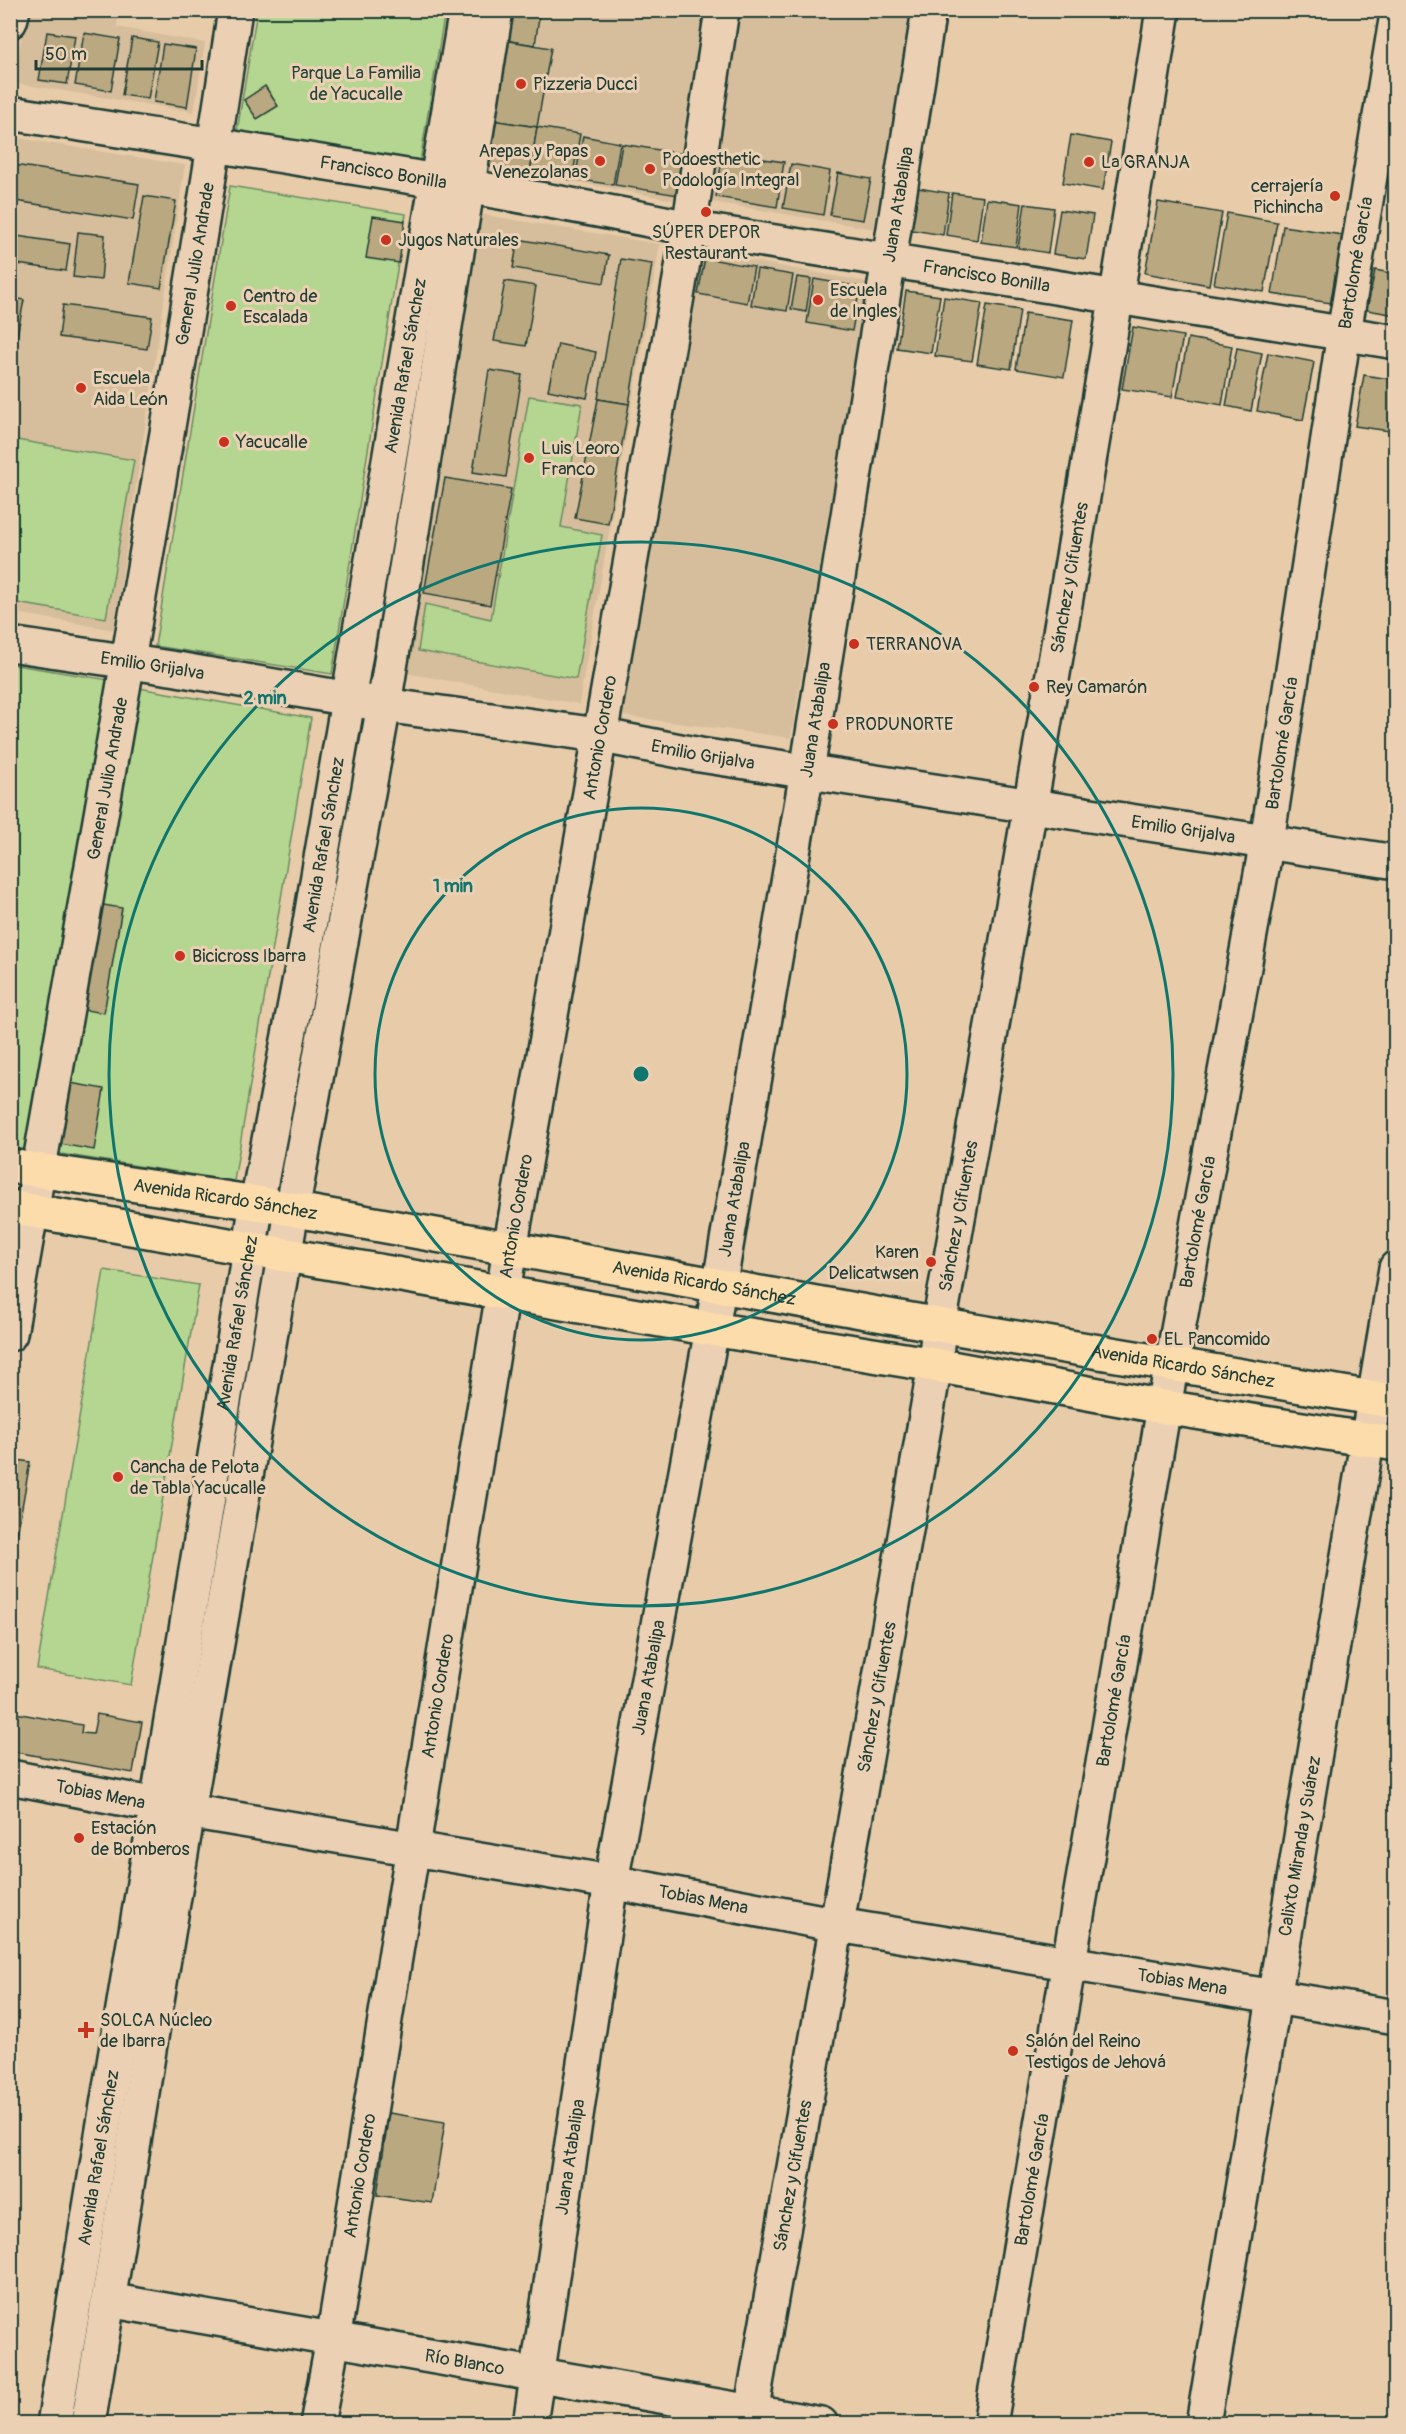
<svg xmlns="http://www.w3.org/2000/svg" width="1406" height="2434" font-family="Pangolin,sans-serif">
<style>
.built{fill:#d6be9c}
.green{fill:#b5d690;stroke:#6a8a62;stroke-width:1.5}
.building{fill:#baa881;stroke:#1f3d34;stroke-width:1.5}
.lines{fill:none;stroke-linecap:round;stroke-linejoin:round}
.minor-casing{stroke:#1f3d34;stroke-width:38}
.major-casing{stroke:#1f3d34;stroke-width:38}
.minor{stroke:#ebd0b3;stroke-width:33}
.major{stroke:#fddcac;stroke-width:33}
.ring{fill:none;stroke:#0f766e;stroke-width:3}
.poi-dot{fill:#c8321e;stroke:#ebd0b3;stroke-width:2}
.labels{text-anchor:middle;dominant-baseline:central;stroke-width:6;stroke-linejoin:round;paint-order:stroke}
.park-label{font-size:18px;fill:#264539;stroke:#ebd0b3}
.poi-label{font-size:18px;fill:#1f3d34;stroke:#ebd0b3;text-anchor:start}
.street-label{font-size:18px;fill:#1f3d34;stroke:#ebd0b3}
.centre{fill:#0f766e;stroke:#ebd0b3;stroke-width:3}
.ring-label{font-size:18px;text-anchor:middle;font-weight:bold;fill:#0f766e;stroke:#ebd0b3;stroke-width:6;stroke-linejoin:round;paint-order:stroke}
</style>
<rect width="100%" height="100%" fill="#e8ccaa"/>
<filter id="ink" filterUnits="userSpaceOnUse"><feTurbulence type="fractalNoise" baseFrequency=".0167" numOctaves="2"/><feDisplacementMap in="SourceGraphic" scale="12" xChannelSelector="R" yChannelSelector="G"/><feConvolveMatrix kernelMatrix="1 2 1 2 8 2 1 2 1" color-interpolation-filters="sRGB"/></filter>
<g filter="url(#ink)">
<g class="built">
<path d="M26,11H119L117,27L205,43L194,112L13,83Z"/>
<path d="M509,11H707L679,201L484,165Z"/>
<path d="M735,11H910L874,229L706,201Z"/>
<path d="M12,137L185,165L114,630L11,612Z"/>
<path d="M479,214L660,244L579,704L399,672Z"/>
<path d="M698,251L868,282L791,738L616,715Z"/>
</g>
<g class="green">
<path d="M257,11H445L419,167L236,137Z"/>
<path d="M230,186L406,214L332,674L155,646Z"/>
<path d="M529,396L582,404L561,527L602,535L576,679L418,651L425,604L491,619Z"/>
<path d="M11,439L134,460L106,618L11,602Z"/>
<path d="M10,664L109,680L25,1151L10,1149Z"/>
<path d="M133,687L311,718L234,1181L55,1153Z"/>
<path d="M104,1270L199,1285L131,1685L37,1669Z"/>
</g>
<g class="building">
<path d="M509,10H540L535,45L504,40Z"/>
<path d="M47,32L75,36L67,84L39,80Z"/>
<path d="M84,33L120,39L111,91L75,85Z"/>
<path d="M132,38L158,42L148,99L122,95Z"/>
<path d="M504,40L551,48L537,127L492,120Z"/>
<path d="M163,44L196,49L187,107L154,102Z"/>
<path d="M265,86L278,106L257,119L244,100Z"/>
<path d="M492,120L537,127L530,173L484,165Z"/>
<path d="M537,127L580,134L572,180L530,173Z"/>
<path d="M1071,135L1111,142L1103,190L1063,183Z"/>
<path d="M583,136L620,143L613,185L575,179Z"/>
<path d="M622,144L684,154L678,195L615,185Z"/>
<path d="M723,153L784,162L777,207L716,197Z"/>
<path d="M791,164L830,171L823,215L783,208Z"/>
<path d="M14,165L139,184L133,220L10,200Z"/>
<path d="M838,173L871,179L863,220L830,215Z"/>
<path d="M918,188L949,193L943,235L912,230Z"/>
<path d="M952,193L983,197L977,240L946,235Z"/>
<path d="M144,196L176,201L161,288L129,283Z"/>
<path d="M987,199L1022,204L1016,247L981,242Z"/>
<path d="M1158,202L1222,213L1209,285L1145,273Z"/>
<path d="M1025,204L1054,208L1048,253L1018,248Z"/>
<path d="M1060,210L1093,215L1086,259L1053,254Z"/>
<path d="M1227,213L1277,222L1264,292L1214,284Z"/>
<path d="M373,216L405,221L399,263L366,258Z"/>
<path d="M1283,226L1342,235L1331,303L1272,294Z"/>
<path d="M78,232L105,235L101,280L73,277Z"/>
<path d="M10,235L70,244L66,271L10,263Z"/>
<path d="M518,239L609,255L604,283L513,268Z"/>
<path d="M705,258L754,267L747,303L698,294Z"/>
<path d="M621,259L652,264L629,404L598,399Z"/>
<path d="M757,269L793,275L787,311L751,305Z"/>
<path d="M1375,270L1396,274V315L1367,310Z"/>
<path d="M797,277L811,279L806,312L791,309Z"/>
<path d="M814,279L860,287L852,331L807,323Z"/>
<path d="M505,281L536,286L526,346L494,341Z"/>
<path d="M906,291L940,296L931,353L897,348Z"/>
<path d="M10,297L24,300L10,372Z"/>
<path d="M944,297L982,303L972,361L935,356Z"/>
<path d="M63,305L152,317L147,349L59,337Z"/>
<path d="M987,305L1020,310L1011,369L977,364Z"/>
<path d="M1025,313L1073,320L1064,377L1016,369Z"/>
<path d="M1133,327L1183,336L1172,397L1122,389Z"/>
<path d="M1188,338L1232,346L1222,405L1177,397Z"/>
<path d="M558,344L596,352L587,398L548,390Z"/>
<path d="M1237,348L1262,353L1251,411L1226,406Z"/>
<path d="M1268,353L1314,362L1303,420L1257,411Z"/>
<path d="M489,370L522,375L506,477L473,472Z"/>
<path d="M1364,375L1396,380V432L1355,426Z"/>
<path d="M598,399L629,404L608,524L575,518Z"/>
<path d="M445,478L511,489L490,605L424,593Z"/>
<path d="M97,904L122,908L104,1013L79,1009Z"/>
<path d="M70,1083L104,1089L94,1150L60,1144Z"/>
<path d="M10,1459L30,1462L10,1575Z"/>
<path d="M10,1712L82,1725L81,1733L93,1734L97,1714L142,1722L133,1773L10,1751Z"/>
<path d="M389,2113L445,2122L432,2203L377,2195Z"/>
</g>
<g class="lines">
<defs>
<g id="minor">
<path d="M10,21L13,10"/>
<path id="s1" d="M10,113C237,149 464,182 689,228L1396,342"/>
<path id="s2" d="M10,644L177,669L384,705L598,735L700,755L1396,862"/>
<path id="s3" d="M10,1334C86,893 168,453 235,10"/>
<path id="s4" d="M10,1777L188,1811L611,1882L838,1925L1396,2017"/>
<path id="s5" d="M108,2300L821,2424"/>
<path id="s6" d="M54,2424L257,1203L306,946L466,10"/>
<path d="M88,2424L188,1811L292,1211L384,705L496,10"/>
<path id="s7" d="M317,2424L333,2340L510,1249L689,228L722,10"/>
<path id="s8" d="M530,2424L611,1882L712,1329L807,771L929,10"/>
<path id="s9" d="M749,2424L935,1365L939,1325C1017,888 1093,450 1163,10"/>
<path id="s10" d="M990,2424L1164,1407L1267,841L1344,333L1396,20"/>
<path id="s11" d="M1203,2424L1396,1268"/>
</g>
<g id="major">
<path id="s12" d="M10,1166L257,1203L939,1325L1396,1402"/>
<path d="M10,1207L712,1329L935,1365L1164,1407L1396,1444"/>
</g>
</defs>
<use href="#minor" class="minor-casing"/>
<use href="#major" class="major-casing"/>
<use href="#minor" class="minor"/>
<use href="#major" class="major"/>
</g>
</g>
<g class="ring">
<circle cx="641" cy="1074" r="266"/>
<circle cx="641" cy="1074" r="532"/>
</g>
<g class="poi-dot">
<circle cx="521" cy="84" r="6"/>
<circle cx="600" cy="161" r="6"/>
<circle cx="1089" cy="162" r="6"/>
<circle cx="650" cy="169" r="6"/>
<circle cx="1335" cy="196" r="6"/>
<circle cx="706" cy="212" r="6"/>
<circle cx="386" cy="240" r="6"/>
<circle cx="818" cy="300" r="6"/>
<circle cx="231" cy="306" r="6"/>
<circle cx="81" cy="388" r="6"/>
<circle cx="224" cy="442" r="6"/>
<circle cx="529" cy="458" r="6"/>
<circle cx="854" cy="644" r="6"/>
<circle cx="1034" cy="687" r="6"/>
<circle cx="833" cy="724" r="6"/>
<circle cx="180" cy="956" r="6"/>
<circle cx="931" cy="1262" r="6"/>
<circle cx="1152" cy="1339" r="6"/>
<circle cx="118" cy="1477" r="6"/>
<circle cx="79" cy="1838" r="6"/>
<path d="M83 2021h6v6h6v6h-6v6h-6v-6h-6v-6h6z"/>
<circle cx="1013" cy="2051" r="6"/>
</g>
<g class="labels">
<g class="park-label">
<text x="356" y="73">Parque La Familia<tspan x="356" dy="21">de Yacucalle</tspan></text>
</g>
<g class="poi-label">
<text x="533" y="84">Pizzeria Ducci</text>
<text x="588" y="151" text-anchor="end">Arepas y Papas<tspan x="588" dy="21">Venezolanas</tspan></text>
<text x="662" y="159">Podoesthetic<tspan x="662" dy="21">Podología Integral</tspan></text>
<text x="1101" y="162">La GRANJA</text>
<text x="1323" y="186" text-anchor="end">cerrajería<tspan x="1323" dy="21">Pichincha</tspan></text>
<text x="706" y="232" text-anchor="middle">SÚPER DEPOR<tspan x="706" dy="21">Restaurant</tspan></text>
<text x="398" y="240">Jugos Naturales</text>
<text x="830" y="290">Escuela<tspan x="830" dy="21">de Ingles</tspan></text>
<text x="243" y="296">Centro de<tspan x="243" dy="21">Escalada</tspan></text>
<text x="93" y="378">Escuela<tspan x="93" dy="21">Aida León</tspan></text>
<text x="236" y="442">Yacucalle</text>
<text x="541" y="448">Luis Leoro<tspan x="541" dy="21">Franco</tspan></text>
<text x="866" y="644">TERRANOVA</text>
<text x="1046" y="687">Rey Camarón</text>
<text x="845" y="724">PRODUNORTE</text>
<text x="192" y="956">Bicicross Ibarra</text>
<text x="919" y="1252" text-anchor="end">Karen<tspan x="919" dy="21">Delicatwsen</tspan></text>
<text x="1164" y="1339">EL Pancomido</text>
<text x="130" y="1467">Cancha de Pelota<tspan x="130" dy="21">de Tabla Yacucalle</tspan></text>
<text x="91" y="1828">Estación<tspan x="91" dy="21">de Bomberos</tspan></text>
<text x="100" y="2020">SOLCA Núcleo<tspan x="100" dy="21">de Ibarra</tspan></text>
<text x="1025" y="2041">Salón del Reino<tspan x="1025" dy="21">Testigos de Jehová</tspan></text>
</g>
<g class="street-label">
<text stroke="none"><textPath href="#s1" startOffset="378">Francisco Bonilla</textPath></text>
<text stroke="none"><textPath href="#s8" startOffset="2250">Juana Atabalipa</textPath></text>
<text stroke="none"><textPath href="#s10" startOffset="2192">Bartolomé García</textPath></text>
<text stroke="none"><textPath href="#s3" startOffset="1086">General Julio Andrade</textPath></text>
<text stroke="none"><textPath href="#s1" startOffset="990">Francisco Bonilla</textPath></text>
<text stroke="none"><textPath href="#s6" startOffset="2088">Avenida Rafael Sánchez</textPath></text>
<text stroke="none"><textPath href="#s9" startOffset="1874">Sánchez y Cifuentes</textPath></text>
<text stroke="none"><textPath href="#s2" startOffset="144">Emilio Grijalva</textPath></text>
<text stroke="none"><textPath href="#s8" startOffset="1728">Juana Atabalipa</textPath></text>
<text stroke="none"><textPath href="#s7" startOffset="1710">Antonio Cordero</textPath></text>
<text stroke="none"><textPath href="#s10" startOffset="1706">Bartolomé García</textPath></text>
<text stroke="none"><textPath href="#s2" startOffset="702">Emilio Grijalva</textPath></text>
<text stroke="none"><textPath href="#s3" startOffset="564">General Julio Andrade</textPath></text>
<text stroke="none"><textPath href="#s2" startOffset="1188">Emilio Grijalva</textPath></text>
<text stroke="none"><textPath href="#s6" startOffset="1602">Avenida Rafael Sánchez</textPath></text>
<text stroke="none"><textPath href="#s12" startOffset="218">Avenida Ricardo Sánchez</textPath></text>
<text stroke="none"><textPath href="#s8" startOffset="1242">Juana Atabalipa</textPath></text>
<text stroke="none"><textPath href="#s7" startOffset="1224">Antonio Cordero</textPath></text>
<text stroke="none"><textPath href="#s9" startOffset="1226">Sánchez y Cifuentes</textPath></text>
<text stroke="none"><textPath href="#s10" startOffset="1220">Bartolomé García</textPath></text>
<text stroke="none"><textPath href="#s12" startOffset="704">Avenida Ricardo Sánchez</textPath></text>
<text stroke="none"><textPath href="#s6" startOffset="1116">Avenida Rafael Sánchez</textPath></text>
<text stroke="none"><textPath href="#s12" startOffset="1190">Avenida Ricardo Sánchez</textPath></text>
<text stroke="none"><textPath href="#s8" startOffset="756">Juana Atabalipa</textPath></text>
<text stroke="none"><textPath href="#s7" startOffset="738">Antonio Cordero</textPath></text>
<text stroke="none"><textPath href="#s9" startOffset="738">Sánchez y Cifuentes</textPath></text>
<text stroke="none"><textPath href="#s10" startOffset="734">Bartolomé García</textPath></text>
<text stroke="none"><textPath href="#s4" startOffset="92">Tobias Mena</textPath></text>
<text stroke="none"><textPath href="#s11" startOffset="586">Calixto Miranda y Suárez</textPath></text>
<text stroke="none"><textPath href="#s4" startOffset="704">Tobias Mena</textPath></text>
<text stroke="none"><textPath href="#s4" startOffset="1190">Tobias Mena</textPath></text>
<text stroke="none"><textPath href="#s6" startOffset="270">Avenida Rafael Sánchez</textPath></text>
<text stroke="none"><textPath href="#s8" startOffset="270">Juana Atabalipa</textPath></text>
<text stroke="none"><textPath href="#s9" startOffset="252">Sánchez y Cifuentes</textPath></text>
<text stroke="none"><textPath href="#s7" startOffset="252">Antonio Cordero</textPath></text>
<text stroke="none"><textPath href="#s10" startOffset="248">Bartolomé García</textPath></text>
<text stroke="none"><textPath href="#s5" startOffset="362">Río Blanco</textPath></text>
</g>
</g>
<circle cx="641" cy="1074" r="9" class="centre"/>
<g class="ring-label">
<text x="265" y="704">2 min</text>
<text x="453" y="892">1 min</text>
</g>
<rect width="1406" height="2434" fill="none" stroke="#ebd0b3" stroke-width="36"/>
<rect x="18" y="18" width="1370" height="2398" fill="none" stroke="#1f3d34" stroke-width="2" filter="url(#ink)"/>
<path d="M36 60v9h166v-9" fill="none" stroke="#1f3d34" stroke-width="3"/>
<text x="45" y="60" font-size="18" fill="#1f3d34" stroke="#ebd0b3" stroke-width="4.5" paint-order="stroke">50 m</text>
</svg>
